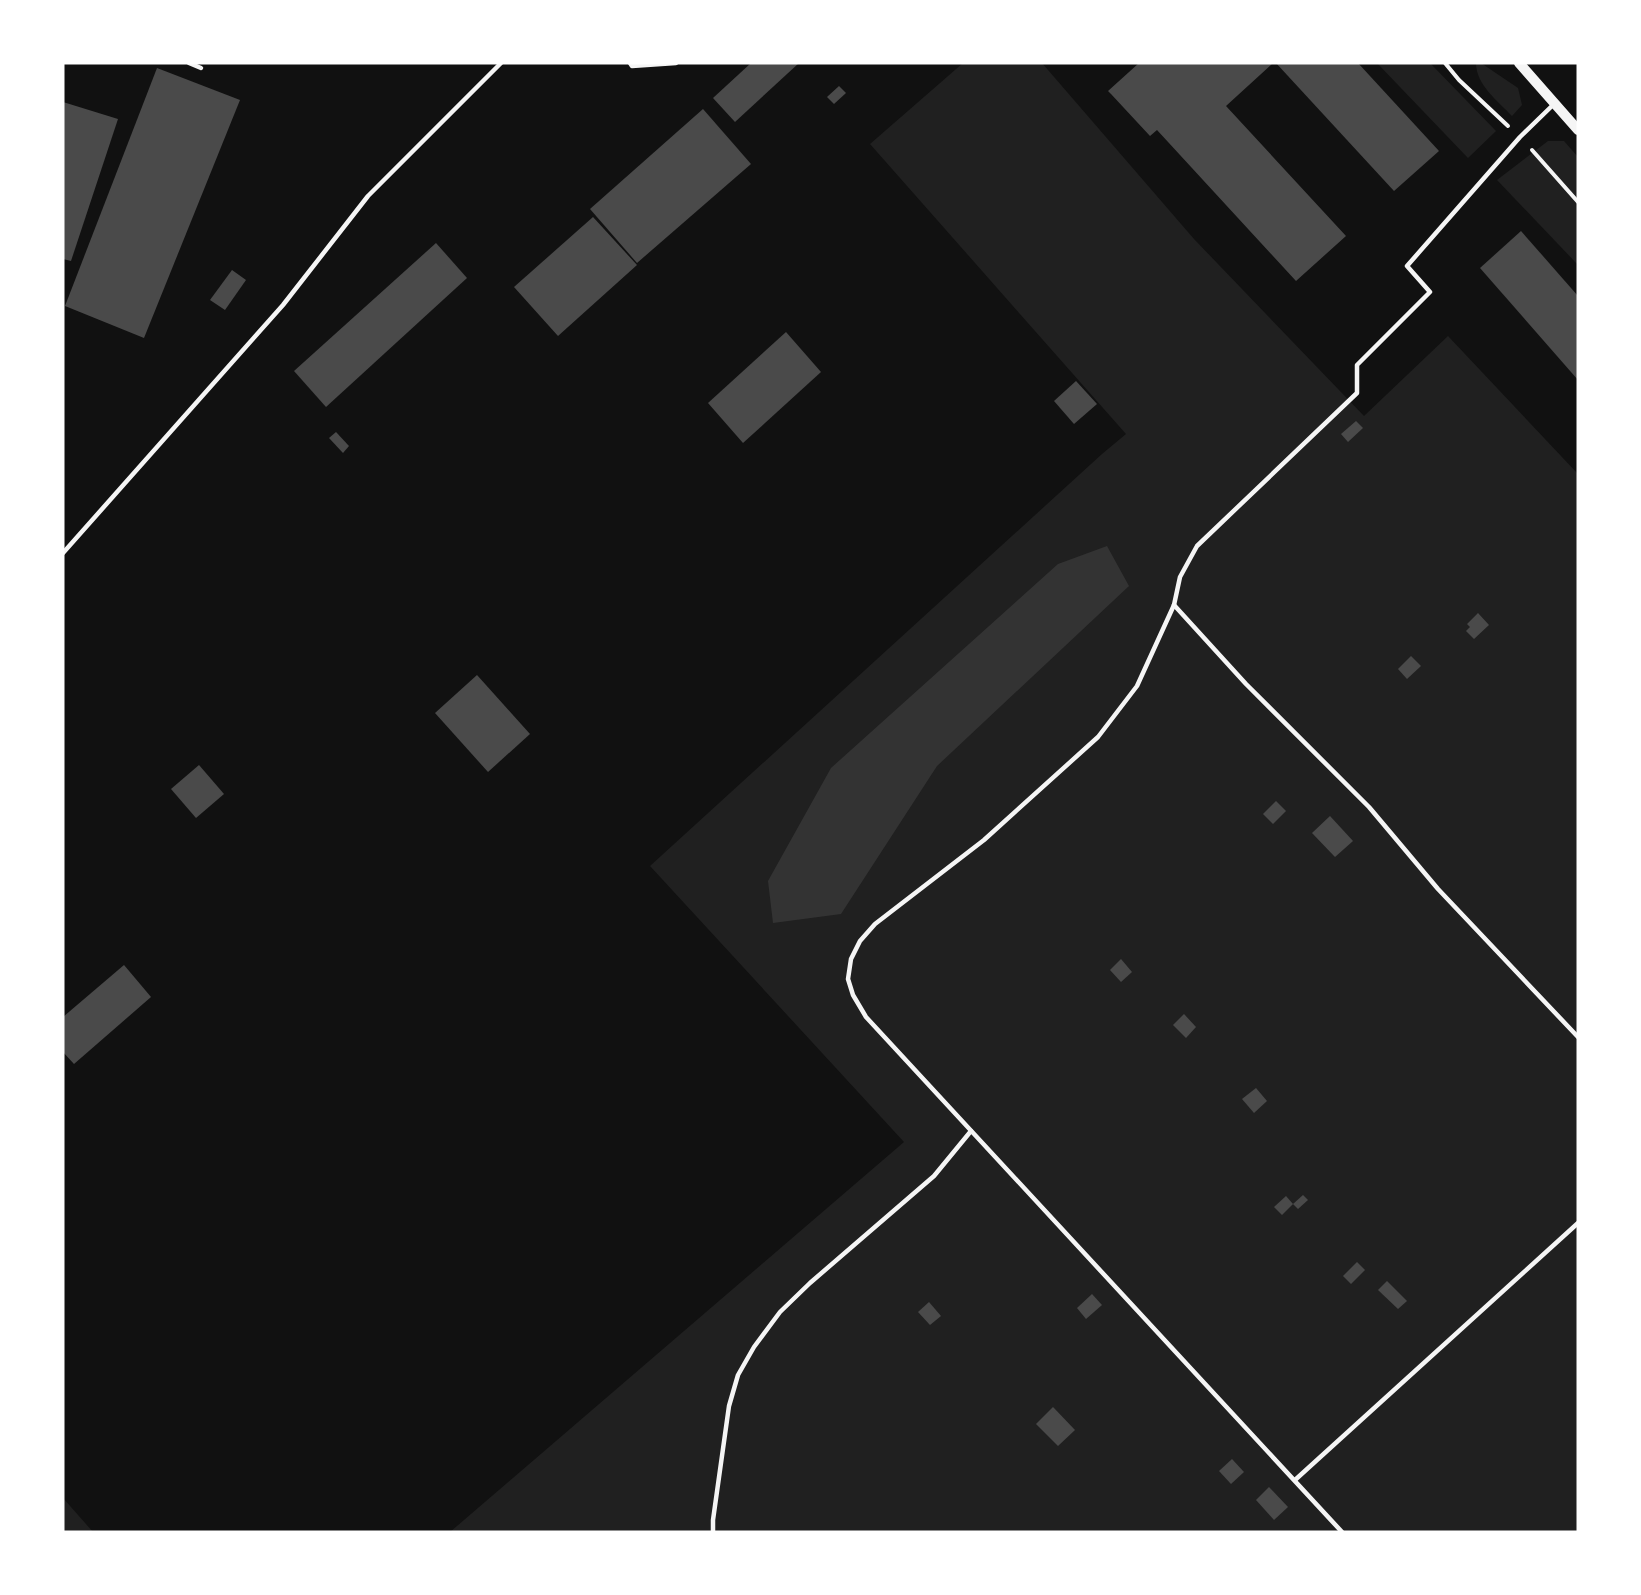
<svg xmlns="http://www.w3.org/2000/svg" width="1641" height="1595" font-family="'Archivo Narrow',sans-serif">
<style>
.green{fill:#202020}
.water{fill:#333}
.building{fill:#4a4a4a}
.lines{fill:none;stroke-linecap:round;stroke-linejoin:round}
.path{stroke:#f5f5f5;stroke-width:4}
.service{stroke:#f5f5f5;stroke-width:4.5}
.tertiary{stroke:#f5f5f5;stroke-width:10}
</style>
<rect width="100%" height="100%" fill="#111"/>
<g class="green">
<path d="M963,63H1042L1194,239L1364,416L1448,336L1578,474V1532H450L904,1142L650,866L1102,454L1126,434L870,144Z"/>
<path d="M1377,63H1430L1496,131L1468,158Z"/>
<path d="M1476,63H1481L1518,88L1522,105L1512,116C1498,101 1476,85 1476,63Z"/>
<path d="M1548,141H1564L1578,157V265L1497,180Z"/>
<path d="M63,1498L93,1532H63Z"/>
</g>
<path class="water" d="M1107,546L1129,586L937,766L841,914L773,923L768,881L831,768L1058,564Z"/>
<g class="building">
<path d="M751,63H799L735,122L713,98Z"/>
<path d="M1139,63H1273L1226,106L1346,236L1296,281L1157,130L1150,136L1111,94L1108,91Z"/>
<path d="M1276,63H1358L1439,151L1394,191Z"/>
<path d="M157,68L240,100L144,338L65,306Z"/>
<path d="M839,86L846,93L834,104L827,97Z"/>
<path d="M63,102L118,119L71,261L63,259Z"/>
<path d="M703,109L751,164L637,263L590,209Z"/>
<path d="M593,217L637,265L558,336L514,287Z"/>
<path d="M1521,231L1578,296V380L1480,268Z"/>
<path d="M436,243L467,278L326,407L294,371Z"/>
<path d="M232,270L246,280L225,310L210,300Z"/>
<path d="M786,332L821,372L743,443L708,403Z"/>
<path d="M1076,381L1097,404L1074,424L1054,401Z"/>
<path d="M1356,421L1363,428L1348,442L1341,434Z"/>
<path d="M336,432L349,446L343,453L329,438Z"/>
<path d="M1478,613L1489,625L1474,639L1466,631L1470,627L1467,624Z"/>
<path d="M1411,656L1421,666L1407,679L1398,669Z"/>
<path d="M477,675L530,734L488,772L435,713Z"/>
<path d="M199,765L224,794L196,818L171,789Z"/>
<path d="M1276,801L1286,811L1273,824L1263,814Z"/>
<path d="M1330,816L1353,841L1335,857L1312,833Z"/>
<path d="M1121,959L1132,972L1121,982L1110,970Z"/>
<path d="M124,965L151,997L74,1064L63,1052V1017Z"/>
<path d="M1184,1014L1196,1027L1186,1038L1173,1025Z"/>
<path d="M1256,1088L1267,1101L1254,1113L1242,1099Z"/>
<path d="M1303,1195L1308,1200L1298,1209L1293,1204Z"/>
<path d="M1286,1196L1293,1204L1282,1215L1274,1207Z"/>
<path d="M1357,1262L1365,1270L1351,1284L1343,1276Z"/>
<path d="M1387,1281L1407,1301L1398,1309L1378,1290Z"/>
<path d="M1092,1294L1102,1305L1086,1319L1077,1308Z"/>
<path d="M929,1302L941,1316L930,1325L918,1312Z"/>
<path d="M1053,1407L1075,1430L1058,1446L1036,1424Z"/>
<path d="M1232,1459L1244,1472L1231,1484L1219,1471Z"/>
<path d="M1269,1487L1288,1507L1274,1520L1256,1500Z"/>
</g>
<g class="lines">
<g class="path">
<path d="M1445,63L1459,80L1508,126"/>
<path d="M1532,150L1578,202"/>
</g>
<g class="service">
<path d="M189,63L201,68"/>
<path d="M630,63L632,66L676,63"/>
<path d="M63,553L283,305L368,196L501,63"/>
<path d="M1174,605L1246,684L1369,807L1438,889L1578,1037"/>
<path d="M1295,1480L1578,1223"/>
<path d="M713,1532V1520L729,1406L738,1375L754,1347L780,1312L810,1283L934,1176L971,1131"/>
<path d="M1342,1532L866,1017L853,995L848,979L851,959L860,941L875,924L984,840L1098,737L1137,686L1174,605L1180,577L1197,546L1357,393V365L1430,292L1407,266L1520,137L1554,104"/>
</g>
<path class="tertiary" d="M1519,63L1578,130"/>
</g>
<rect width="1641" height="1595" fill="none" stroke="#ffffff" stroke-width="129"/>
</svg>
